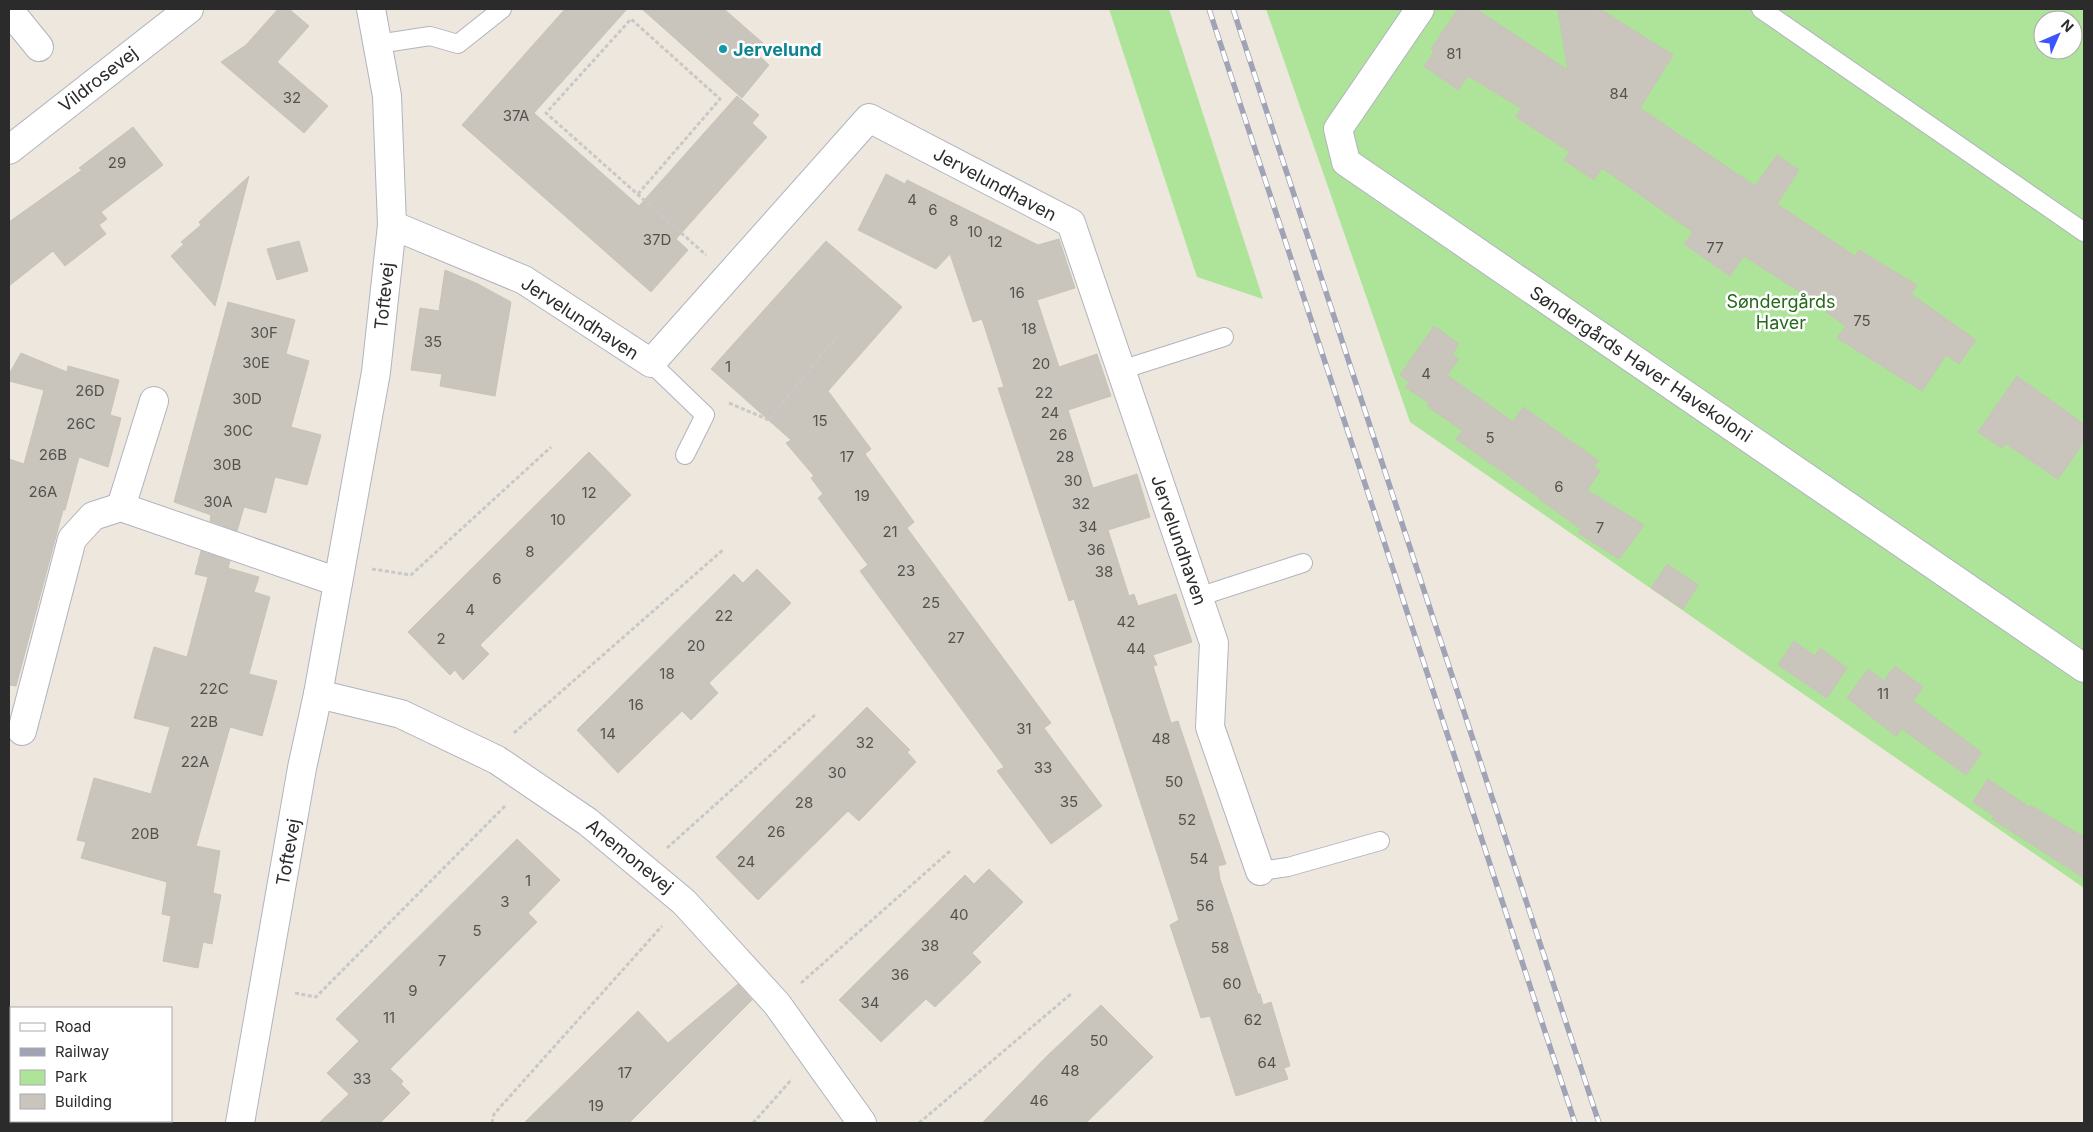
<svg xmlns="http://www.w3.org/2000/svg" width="2093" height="1132" font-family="Inter,sans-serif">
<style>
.green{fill:#aee49a;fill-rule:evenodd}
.building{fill:#c9c5bc;stroke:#c9c3b7}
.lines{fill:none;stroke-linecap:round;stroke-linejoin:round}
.lane-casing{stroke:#b1b3bf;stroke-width:20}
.street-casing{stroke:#b1b3bf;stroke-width:30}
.path{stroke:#c8c8c8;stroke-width:3;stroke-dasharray:4 2.5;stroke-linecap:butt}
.lane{stroke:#fff;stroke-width:18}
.street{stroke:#fff;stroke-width:28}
.rail-casing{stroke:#a0a2b6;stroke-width:5.5}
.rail{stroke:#fff;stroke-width:4;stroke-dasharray:11;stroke-linecap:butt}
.culture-dot{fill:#0f9aa8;stroke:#fff;stroke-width:2}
.labels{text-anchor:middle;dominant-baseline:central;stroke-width:5;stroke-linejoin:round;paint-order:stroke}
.number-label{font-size:15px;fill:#52524f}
.culture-label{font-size:18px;font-weight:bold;fill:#0d838f;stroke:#fff;text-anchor:start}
.street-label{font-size:18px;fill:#2b2b2b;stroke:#fff}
.park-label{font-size:18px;fill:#256a1a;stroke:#fff}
</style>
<rect width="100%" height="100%" fill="#ede7dd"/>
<g class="green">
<path d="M1109,9H1169L1263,299L1197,277Z"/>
<path d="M1266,9H2084V888L1410,422ZM2043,20H2073V50H2043Z"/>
</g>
<g class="building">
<path d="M278,9H289L309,26L277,62L328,106L304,133L221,62L246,45Z"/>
<path d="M565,9H627L534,113L639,206L737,96L759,115L752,123L767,137L676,239L688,250L651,292L462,125Z"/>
<path d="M642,9H724L764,44L756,53L769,65L742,98Z"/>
<path d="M1458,9H1476L1568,70L1558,11L1600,9L1673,55L1640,108L1755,186L1777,155L1799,170L1777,204L1855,256L1859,250L1917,285L1911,294L1976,340L1959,364L1946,355L1922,391L1837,338L1846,326L1826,312L1828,310L1744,256L1730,276L1684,244L1693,232L1602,168L1594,180L1564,160L1570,152L1516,117L1521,108L1468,76L1458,90L1424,66L1434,52L1431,49Z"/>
<path d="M133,127L163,165L101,212L107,219L99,225L106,234L65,266L53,251L9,286V222L82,170L79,168Z"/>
<path d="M886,174L905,184L907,180L1038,245L1059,239L1075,288L1037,300L1059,367L1097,354L1111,396L1068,410L1093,488L1137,474L1150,517L1108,530L1129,596L1134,594L1138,606L1176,594L1192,642L1153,655L1157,665L1153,666L1171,723L1178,721L1226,864L1218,866L1220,879L1258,994H1260L1263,1005L1271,1002L1290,1066L1284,1068L1288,1079L1236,1096L1210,1016L1201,1018L1170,925L1179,920L1074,599L1069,601L998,388L1004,387L982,319L973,322L950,254L936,269L858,230Z"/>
<path d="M249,176L215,306L171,256L184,244L181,242L201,225L199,222Z"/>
<path d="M299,241L308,271L277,280L267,249Z"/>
<path d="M826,241L902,307L828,391L871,449L865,454L914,522L907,528L1051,723L1044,728L1102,806L1051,844L997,771L1004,767L860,571L868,565L818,498L823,494L811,478L814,476L786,443L791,440L711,369Z"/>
<path d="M445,270L478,284L511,302L495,396L440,386L442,374L411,370L420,308L439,311Z"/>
<path d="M228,302L295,320L286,354L309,361L291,427L321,435L307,485L275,477L266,513L244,507L237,531L210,521L211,515L174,502Z"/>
<path d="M1434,326L1459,344L1452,354L1459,359L1447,375L1513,422L1523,407L1599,461L1594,466L1600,471L1587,490L1644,525L1619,559L1578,533L1581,529L1539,499L1540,498L1456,439L1463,431L1427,406L1429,403L1405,387L1409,382L1400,375Z"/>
<path d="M21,353L67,372L68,366L119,380L110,415L121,418L108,467L79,457L65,510H63L16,686L9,685V459L24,464L44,390L9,381V374Z"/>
<path d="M2017,376L2084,424V442L2058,479L2005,443L2002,448L1978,432Z"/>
<path d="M589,452L631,495L480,645L489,654L463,680L455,670L450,675L408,632Z"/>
<path d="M201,551L230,561L228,568L259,577L254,592L270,597L249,674L277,681L262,736L230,727L196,846L220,851L213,893L221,895L212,944L203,942L198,968L163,961L171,916L162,914L167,882L81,858L86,842L77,840L94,778L151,794L170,727L134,718L154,647L187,657L208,577L195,574Z"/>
<path d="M1667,564L1698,585L1683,609L1651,588Z"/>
<path d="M757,569L791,603L709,683L718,693L691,720L682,711L618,773L577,730L734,574L743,583Z"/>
<path d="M1794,641L1815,656L1820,648L1847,668L1827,698L1778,665Z"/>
<path d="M1895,666L1923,687L1913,701L1982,753L1966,775L1902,729L1896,736L1847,698L1868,669L1884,681Z"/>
<path d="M867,707L910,750L907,752L916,762L859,821L848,811L758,900L716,857Z"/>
<path d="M1988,779L2029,807L2030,805L2084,837V878L1992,819L1994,816L1973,802Z"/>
<path d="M517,839L560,880L528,913L537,922L390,1069L403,1081L401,1084L410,1093L380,1123H319L349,1094L327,1073L359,1041L336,1019Z"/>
<path d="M989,869L1023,902L972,953L981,962L935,1007L926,999L881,1042L839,1000L965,875L974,884Z"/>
<path d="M738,984L752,1000L629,1123H524L638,1011L668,1043Z"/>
<path d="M1101,1005L1153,1057L1086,1123H982L1047,1056Z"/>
</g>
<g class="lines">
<defs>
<g id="lane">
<path d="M1761,9L2084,232"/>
<path d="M378,44L430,36L458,44L502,9"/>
<path d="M651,363L705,415L685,455"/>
<path d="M1121,370L1224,337"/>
<path d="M1198,597L1303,563"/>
<path d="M1260,871L1288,867L1380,841"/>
</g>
<g id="street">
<path d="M1420,9L1338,129L1346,162L2084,668"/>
<path d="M9,10L39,47"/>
<path d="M9,150L189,9"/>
<path d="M392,225L524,280L651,363L869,118L1071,223L1214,643L1210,727L1260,871"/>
<path d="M121,507L154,401"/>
<path d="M318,694L401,714L497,760L588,822L684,902L777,1004L862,1123"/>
<path d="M22,731L72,539L93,516L121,507L338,582"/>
<path d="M240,1123L302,768L318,694L376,372L392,225L387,96L371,9"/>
</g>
</defs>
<use href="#lane" class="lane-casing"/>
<use href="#street" class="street-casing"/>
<g class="path">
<path d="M638,194L720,99L631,19L546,113L706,255"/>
<path d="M729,403L769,420L839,334"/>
<path d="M372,569L411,575L551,447"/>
<path d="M514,733L724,549"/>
<path d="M667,848L815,715"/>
<path d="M801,983L950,851"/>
<path d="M295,993L316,997L506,805"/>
<path d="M492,1123L494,1114L662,926"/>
<path d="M753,1123L792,1079"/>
<path d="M919,1123L1072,993"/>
</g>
<use href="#lane" class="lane"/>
<use href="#street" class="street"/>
<defs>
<g id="rail">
<path d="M1209,9L1575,1123"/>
<path d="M1233,9L1599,1123"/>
</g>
</defs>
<use href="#rail" class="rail-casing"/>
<use href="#rail" class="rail"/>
</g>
<circle class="culture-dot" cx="723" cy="49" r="5"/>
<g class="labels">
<g class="number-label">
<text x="1454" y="53">81</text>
<text x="1619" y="93">84</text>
<text x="292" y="97">32</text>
<text x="516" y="115">37A</text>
<text x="117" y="162">29</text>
<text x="912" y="199">4</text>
<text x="933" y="209">6</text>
<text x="954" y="220">8</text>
<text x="975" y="231">10</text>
<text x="657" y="239">37D</text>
<text x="995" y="241">12</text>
<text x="1715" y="247">77</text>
<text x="1017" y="292">16</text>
<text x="1862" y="320">75</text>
<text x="1029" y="328">18</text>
<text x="264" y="332">30F</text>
<text x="433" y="341">35</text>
<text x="256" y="362">30E</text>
<text x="1041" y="363">20</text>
<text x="728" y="366">1</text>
<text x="1426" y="373">4</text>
<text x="90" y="390">26D</text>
<text x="1044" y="392">22</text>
<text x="247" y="398">30D</text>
<text x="1050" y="412">24</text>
<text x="820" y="420">15</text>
<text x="81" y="423">26C</text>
<text x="238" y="430">30C</text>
<text x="1058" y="434">26</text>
<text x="1490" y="437">5</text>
<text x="53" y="454">26B</text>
<text x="847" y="456">17</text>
<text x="1065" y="456">28</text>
<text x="227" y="464">30B</text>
<text x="1073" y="480">30</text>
<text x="1559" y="486">6</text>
<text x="43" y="491">26A</text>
<text x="589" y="492">12</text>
<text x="862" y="495">19</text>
<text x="218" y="501">30A</text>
<text x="1081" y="503">32</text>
<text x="558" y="519">10</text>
<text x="1088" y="526">34</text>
<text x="1600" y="527">7</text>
<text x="890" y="531">21</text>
<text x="1096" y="549">36</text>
<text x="530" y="551">8</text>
<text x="906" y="570">23</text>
<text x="1104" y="571">38</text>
<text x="497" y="578">6</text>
<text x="931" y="602">25</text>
<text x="470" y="609">4</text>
<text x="724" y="615">22</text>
<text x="1126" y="621">42</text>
<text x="956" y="637">27</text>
<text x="441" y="638">2</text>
<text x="696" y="645">20</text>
<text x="1136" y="648">44</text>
<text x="667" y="673">18</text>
<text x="214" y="688">22C</text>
<text x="1883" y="693">11</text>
<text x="636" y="704">16</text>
<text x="204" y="721">22B</text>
<text x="1024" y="728">31</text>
<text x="608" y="733">14</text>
<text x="1161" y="738">48</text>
<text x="865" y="742">32</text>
<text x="195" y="761">22A</text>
<text x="1043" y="767">33</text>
<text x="837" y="772">30</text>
<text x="1174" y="781">50</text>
<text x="1069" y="801">35</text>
<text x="804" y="802">28</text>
<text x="1187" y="819">52</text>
<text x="776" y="831">26</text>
<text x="145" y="833">20B</text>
<text x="1199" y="858">54</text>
<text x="746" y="861">24</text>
<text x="528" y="880">1</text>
<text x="505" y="901">3</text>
<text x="1205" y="905">56</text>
<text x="959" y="914">40</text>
<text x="477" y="930">5</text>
<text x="930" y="945">38</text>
<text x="1220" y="947">58</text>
<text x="442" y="960">7</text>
<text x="900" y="974">36</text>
<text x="1232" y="983">60</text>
<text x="413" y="990">9</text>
<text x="870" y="1002">34</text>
<text x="389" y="1017">11</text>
<text x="1253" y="1019">62</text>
<text x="1099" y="1040">50</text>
<text x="1267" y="1062">64</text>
<text x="1070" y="1070">48</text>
<text x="625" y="1072">17</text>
<text x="362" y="1078">33</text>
<text x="1039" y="1100">46</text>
<text x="596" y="1105">19</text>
</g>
<g class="culture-label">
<text x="733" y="49">Jervelund</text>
</g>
<g class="street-label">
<text transform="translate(98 79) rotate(-38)">Vildrosevej</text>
<text transform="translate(995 184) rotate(28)">Jervelundhaven</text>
<text transform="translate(384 296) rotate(-84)">Toftevej</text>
<text transform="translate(580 318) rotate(33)">Jervelundhaven</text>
<text transform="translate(1641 364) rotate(34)">Søndergårds Haver Havekoloni</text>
<text transform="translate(1179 540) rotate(71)">Jervelundhaven</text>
<text transform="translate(288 852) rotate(-80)">Toftevej</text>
<text transform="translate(630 856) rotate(39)">Anemonevej</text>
</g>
<g class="park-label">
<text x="1781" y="301">Søndergårds<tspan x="1781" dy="21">Haver</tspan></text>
</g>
</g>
<rect width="2093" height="1132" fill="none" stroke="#2b2b2b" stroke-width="20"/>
<rect x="10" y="1007" width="162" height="115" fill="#ffffff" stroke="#aaaaaa"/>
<rect x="20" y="1023" width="25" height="8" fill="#ffffff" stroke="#aaaaaa"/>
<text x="55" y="1032" font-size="15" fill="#2b2b2b">Road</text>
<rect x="20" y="1048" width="25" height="8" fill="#a0a2b6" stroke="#aaaaaa"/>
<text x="55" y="1057" font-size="15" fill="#2b2b2b">Railway</text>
<rect x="20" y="1070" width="25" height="15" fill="#aee49a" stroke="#aaaaaa"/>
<text x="55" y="1082" font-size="15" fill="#2b2b2b">Park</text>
<rect x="20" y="1094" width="25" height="15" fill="#c9c5bc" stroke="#aaaaaa"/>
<text x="55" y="1107" font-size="15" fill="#2b2b2b">Building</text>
<g transform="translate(2058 35) rotate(45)"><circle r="24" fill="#ffffff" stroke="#aaaaaa"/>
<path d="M0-4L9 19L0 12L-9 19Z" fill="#3c54fb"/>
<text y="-8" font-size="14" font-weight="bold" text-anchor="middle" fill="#2b2b2b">N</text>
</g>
</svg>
